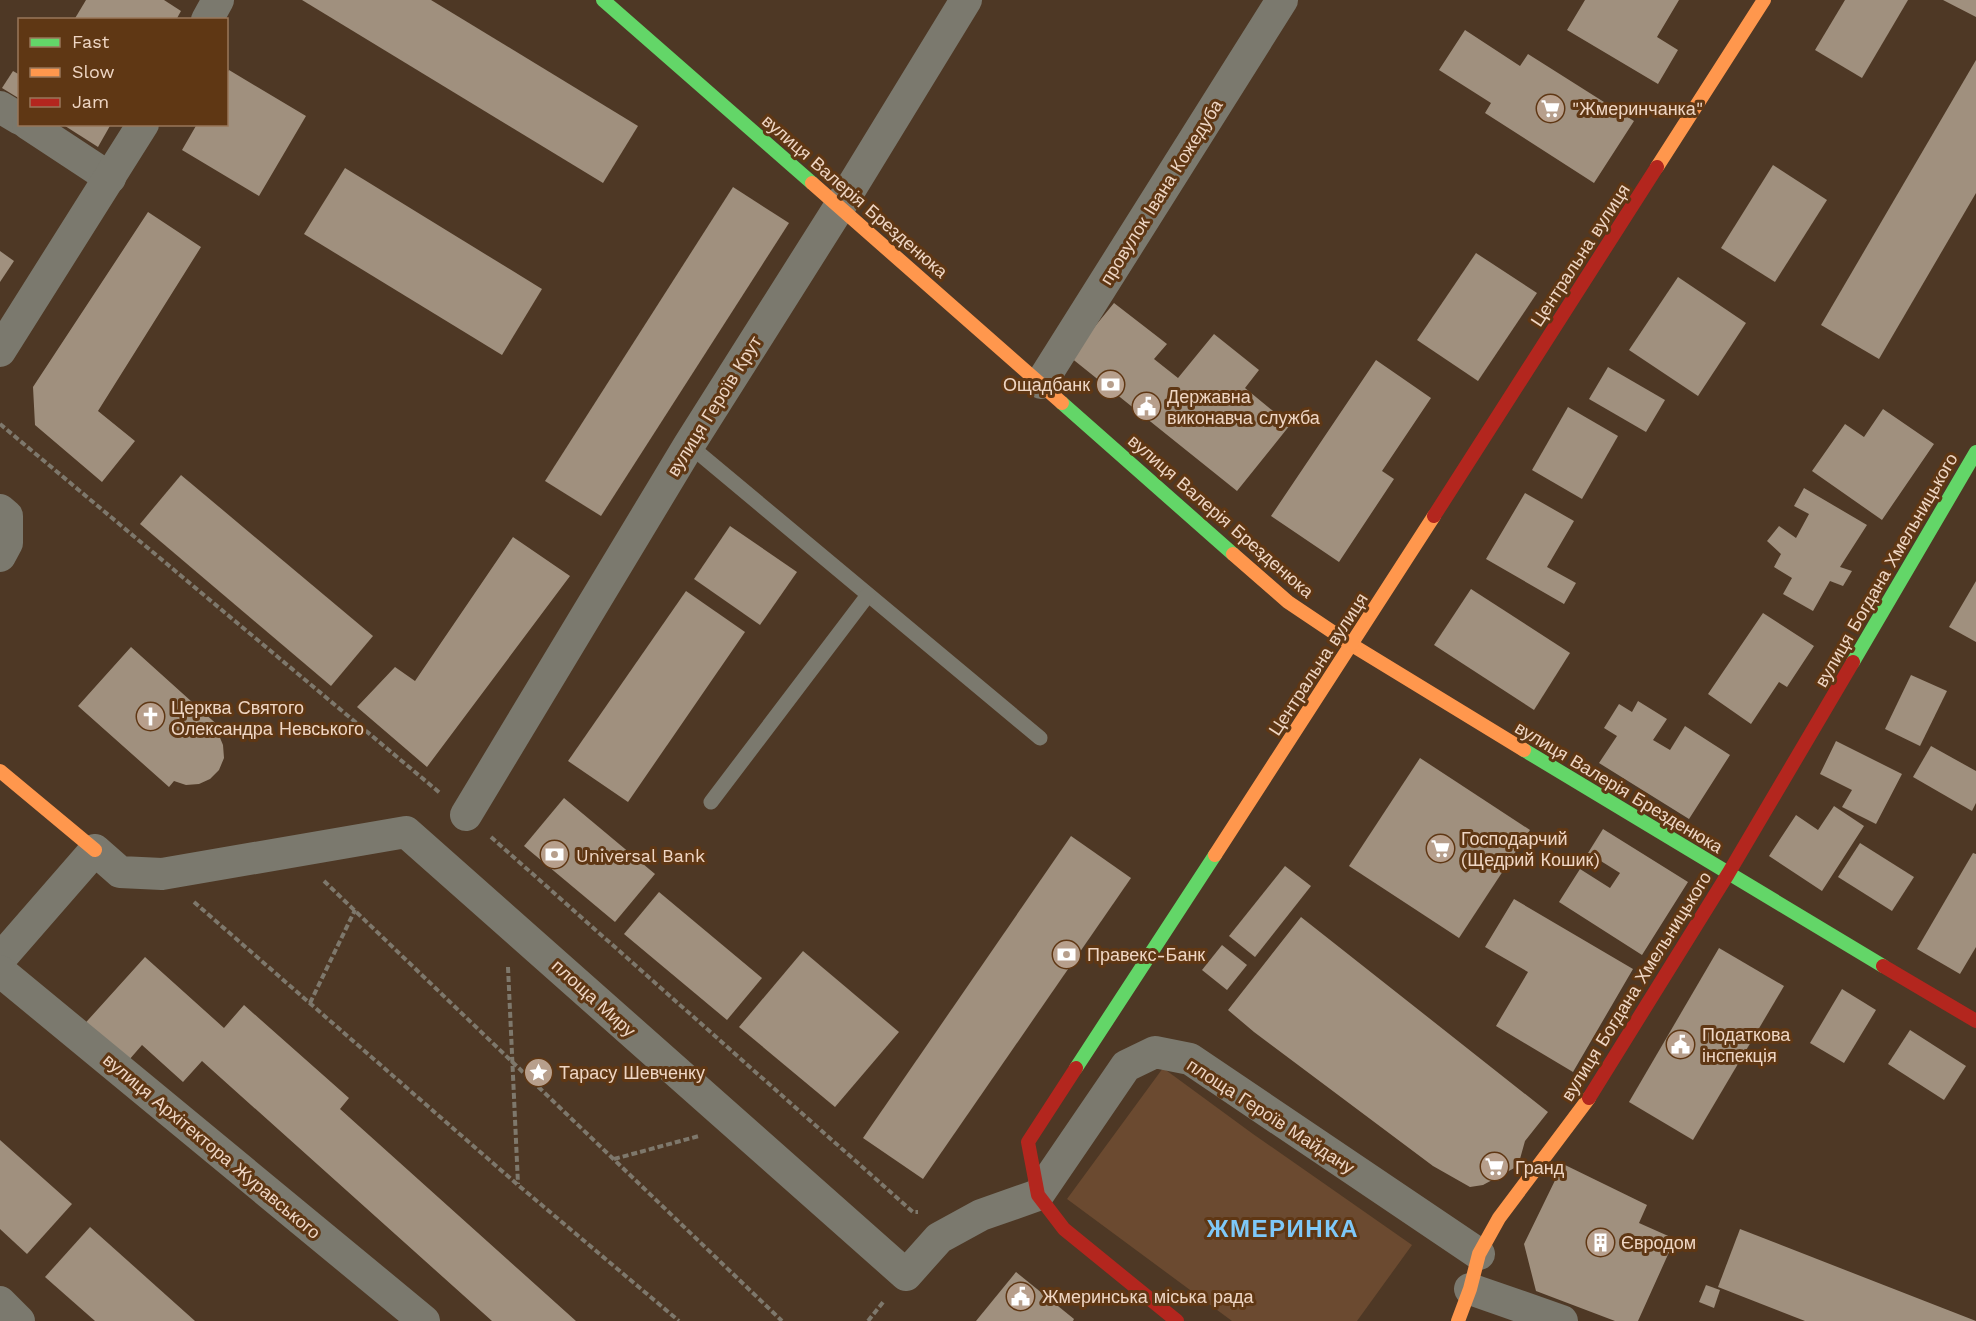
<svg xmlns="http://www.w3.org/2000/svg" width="1976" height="1321" font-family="'Work Sans',sans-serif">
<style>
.green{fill:#6b4a30}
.building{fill:#a0907e}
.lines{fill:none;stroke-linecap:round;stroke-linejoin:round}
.path{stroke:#7e786c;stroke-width:4;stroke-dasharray:6 3;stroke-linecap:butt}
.lane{stroke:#7b796e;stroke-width:15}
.street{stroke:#7b796e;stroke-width:32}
.fast{stroke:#63d668;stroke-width:14}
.slow{stroke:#ff974d;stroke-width:14}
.jam{stroke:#b3261e;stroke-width:14}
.labels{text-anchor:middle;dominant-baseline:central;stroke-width:6;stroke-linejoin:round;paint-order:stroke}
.poi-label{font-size:18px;fill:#efd6c4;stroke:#5f3714;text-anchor:start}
.street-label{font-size:18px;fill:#efd6c4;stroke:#5f3714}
.district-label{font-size:24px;font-weight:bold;letter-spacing:1.5px;fill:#7ec8f8;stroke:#5f3714}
</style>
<rect width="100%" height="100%" fill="#4e3825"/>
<path class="green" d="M1163,1068L1253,1134L1412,1245L1357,1321H1232L1067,1199Z"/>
<g class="building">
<path d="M86,0H164L181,11L176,20H74Z"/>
<path d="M302,0H431L638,126L603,183Z"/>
<path d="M1585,0H1679L1657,37L1678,50L1658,84L1567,30Z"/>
<path d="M1845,0H1908L1862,78L1815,50Z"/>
<path d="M1943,0H1976V17Z"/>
<path d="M1465,30L1520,66L1528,54L1634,121L1594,183L1485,113L1491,103L1439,70Z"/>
<path d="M1976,60V193L1879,359L1821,325Z"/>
<path d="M229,70L306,116L259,196L182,150L197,124H226V75Z"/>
<path d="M13,71L20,75V99L2,88Z"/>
<path d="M62,124H111L98,147Z"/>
<path d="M1773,165L1827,200L1775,282L1721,248Z"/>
<path d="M345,168L542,289L502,355L304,234Z"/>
<path d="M733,187L789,223L601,516L545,481Z"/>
<path d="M148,212L201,247L98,411L135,441L102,482L35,425L33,387Z"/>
<path d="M0,251L14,261L0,282Z"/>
<path d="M1476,253L1537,293L1478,381L1417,340Z"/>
<path d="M1678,277L1746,323L1698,396L1629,350Z"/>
<path d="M1114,303L1167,344L1154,359L1178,378L1214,334L1259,370L1245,388L1290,425L1237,491L1070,357Z"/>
<path d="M1376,360L1431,398L1382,471L1394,479L1339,562L1271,516Z"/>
<path d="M1608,367L1665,400L1646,432L1589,399Z"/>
<path d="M1568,407L1618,436L1582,499L1532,470Z"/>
<path d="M1883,409L1934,444L1882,520L1812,471L1845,424L1864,437Z"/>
<path d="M181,475L373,636L331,686L140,524Z"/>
<path d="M1804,488L1867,525L1840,567L1852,571L1843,586L1830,581L1813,611L1783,594L1792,578L1774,567L1781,554L1767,541L1779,526L1796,538L1809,514L1794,506Z"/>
<path d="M1525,493L1574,521L1547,567L1576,583L1564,604L1486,559Z"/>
<path d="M730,526L797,572L760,625L694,579Z"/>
<path d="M513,537L570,576L427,767L357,707L395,667L415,681Z"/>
<path d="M1976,581V642L1949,627Z"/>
<path d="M1471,589L1570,653L1534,710L1434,645Z"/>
<path d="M686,591L745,632L628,802L568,761Z"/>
<path d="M1763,613L1814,646L1787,687L1779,682L1751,724L1708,694Z"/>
<path d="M131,647L222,729L218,733L223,745L224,758L219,770L210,779L199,784L186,785L174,781L169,787L78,706Z"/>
<path d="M1911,675L1947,691L1920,746L1885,729Z"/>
<path d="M1638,701L1667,719L1653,740L1670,750L1685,726L1730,755L1689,819L1599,763L1617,736L1604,728L1619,704L1632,712Z"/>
<path d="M1836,741L1902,774L1876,824L1842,807L1852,790L1820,774Z"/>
<path d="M1931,746L1976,771V803L1972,811L1913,777Z"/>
<path d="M1420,758L1530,830L1459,938L1349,866Z"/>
<path d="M564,798L655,874L615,922L524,846Z"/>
<path d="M1834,806L1864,826L1822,891L1769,856L1796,815L1818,830Z"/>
<path d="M1603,829L1688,882L1642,955L1559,902L1580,869L1610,888L1620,873L1588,853Z"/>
<path d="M1071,836L1131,878L923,1179L863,1138Z"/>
<path d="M1860,843L1914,877L1892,911L1838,877Z"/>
<path d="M1973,853L1976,854V947L1960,974L1917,949Z"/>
<path d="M1285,866L1311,886L1255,957L1229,936Z"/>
<path d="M659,892L762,978L727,1020L624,934Z"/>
<path d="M1514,899L1633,969L1573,1072L1496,1026L1528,972L1485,947Z"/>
<path d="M1301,917L1548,1112L1525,1141L1518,1166L1483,1185L1470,1187L1433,1166L1254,1032L1228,1010Z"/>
<path d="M1222,945L1247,965L1227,990L1202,970Z"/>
<path d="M1719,948L1784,986L1693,1140L1629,1102Z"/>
<path d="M803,951L899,1032L835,1107L739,1027Z"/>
<path d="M145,957L224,1028L244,1005L349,1098L340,1109L576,1321H492L202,1061L183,1082L142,1045L122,1068L79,1030Z"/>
<path d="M1842,989L1876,1010L1844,1063L1810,1043Z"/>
<path d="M1910,1030L1966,1066L1944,1100L1888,1064Z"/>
<path d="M0,1140L72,1204L27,1254L0,1229Z"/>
<path d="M1563,1164L1647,1205L1639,1223L1675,1239L1638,1321H1615L1536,1291L1524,1244Z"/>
<path d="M90,1227L195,1321H95L45,1277Z"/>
<path d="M1740,1229L1976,1321H1805L1718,1287Z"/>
<path d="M1016,1272L1074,1319L1073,1321H976Z"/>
<path d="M1706,1285L1720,1290L1714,1308L1699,1302Z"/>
</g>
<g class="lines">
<g class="path">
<path d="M0,424L440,793"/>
<path d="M491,837L913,1212H918"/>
<path d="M324,881L782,1321"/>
<path d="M194,902L518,1185L679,1321"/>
<path d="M508,967L518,1184"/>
<path d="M310,1003L355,910"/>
<path d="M614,1159L699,1136"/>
<path d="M868,1321L884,1301"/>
</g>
<g class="lane">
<path d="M689,445L1040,738"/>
<path d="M711,802L868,595"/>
</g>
<g class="street">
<path d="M207,20L218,0"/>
<path d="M0,107L20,119"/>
<path d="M28,124L110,178"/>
<path d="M0,351L143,124"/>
<path d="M1041,383L1282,0"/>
<path d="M0,510L7,516V543L0,556"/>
<path d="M466,815L689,445L840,206L966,0"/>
<path d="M0,959L95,850L120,872L162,874L406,832L906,1275L939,1238L981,1215L1038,1195L1126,1066L1155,1052L1190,1059L1479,1254"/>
<path d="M0,971L424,1321"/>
<path d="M1470,1289L1562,1321"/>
<path d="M0,1302L19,1321"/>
</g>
<g class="fast">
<path d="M603,0L812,183"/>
<path d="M1062,403L1233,554"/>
<path d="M1853,662L1976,452"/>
<path d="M1524,750L1883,966"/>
<path d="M1076,1068L1215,855"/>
</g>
<g class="slow">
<path d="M1657,167L1764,0"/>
<path d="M812,183L1062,403"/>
<path d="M1233,554L1288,602L1352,645L1524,750"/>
<path d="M0,771L95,850"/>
<path d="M1215,855L1434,516"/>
<path d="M1458,1321L1470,1289L1479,1254L1499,1218L1589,1098"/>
</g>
<g class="jam">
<path d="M1434,516L1657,167"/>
<path d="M1883,966L1976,1021"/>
<path d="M1076,1068L1028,1142L1038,1195L1064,1229L1177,1321"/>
<path d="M1589,1098L1728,874L1853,662"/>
</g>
</g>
<defs>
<symbol id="supermarket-disc" viewBox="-11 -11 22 22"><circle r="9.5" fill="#b79f8c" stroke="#5f3714"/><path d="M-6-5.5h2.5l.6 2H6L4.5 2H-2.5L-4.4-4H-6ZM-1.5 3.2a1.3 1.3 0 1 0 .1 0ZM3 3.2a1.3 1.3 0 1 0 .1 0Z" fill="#fff"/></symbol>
<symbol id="bank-disc" viewBox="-11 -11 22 22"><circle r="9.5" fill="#b79f8c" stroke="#5f3714"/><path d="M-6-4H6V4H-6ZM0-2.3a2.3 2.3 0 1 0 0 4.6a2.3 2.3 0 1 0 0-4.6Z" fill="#fff"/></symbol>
<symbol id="civic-disc" viewBox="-11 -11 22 22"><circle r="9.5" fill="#b79f8c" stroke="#5f3714"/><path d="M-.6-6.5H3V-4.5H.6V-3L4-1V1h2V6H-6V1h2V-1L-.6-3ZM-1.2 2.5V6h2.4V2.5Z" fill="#fff"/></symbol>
<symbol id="church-disc" viewBox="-11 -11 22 22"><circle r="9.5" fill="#b79f8c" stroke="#5f3714"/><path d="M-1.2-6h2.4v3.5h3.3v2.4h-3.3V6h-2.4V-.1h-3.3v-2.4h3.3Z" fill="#fff"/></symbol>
<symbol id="sight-disc" viewBox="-11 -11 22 22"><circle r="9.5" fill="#b79f8c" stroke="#5f3714"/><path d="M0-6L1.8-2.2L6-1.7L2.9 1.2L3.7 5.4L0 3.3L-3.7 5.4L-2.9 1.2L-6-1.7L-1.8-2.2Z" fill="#fff"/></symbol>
<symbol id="building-disc" viewBox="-11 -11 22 22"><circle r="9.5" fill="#b79f8c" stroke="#5f3714"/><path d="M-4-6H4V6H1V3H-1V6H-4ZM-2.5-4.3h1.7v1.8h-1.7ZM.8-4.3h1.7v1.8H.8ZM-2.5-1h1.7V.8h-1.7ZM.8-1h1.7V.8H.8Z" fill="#fff"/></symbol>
</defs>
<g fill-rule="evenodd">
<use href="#supermarket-disc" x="1534" y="92" width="33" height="33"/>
<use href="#bank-disc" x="1094" y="368" width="33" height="33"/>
<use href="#civic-disc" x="1130" y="390" width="33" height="33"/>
<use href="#church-disc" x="134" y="700" width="33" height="33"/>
<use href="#supermarket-disc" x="1424" y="832" width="33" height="33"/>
<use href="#bank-disc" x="538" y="838" width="33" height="33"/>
<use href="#bank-disc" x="1050" y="938" width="33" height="33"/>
<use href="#civic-disc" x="1664" y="1028" width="33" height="33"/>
<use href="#sight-disc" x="522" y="1056" width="33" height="33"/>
<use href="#supermarket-disc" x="1478" y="1150" width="33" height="33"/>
<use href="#building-disc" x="1584" y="1226" width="33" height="33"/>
<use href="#civic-disc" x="1004" y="1280" width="33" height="33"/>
</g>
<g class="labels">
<g class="poi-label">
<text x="1572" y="108">"Жмеринчанка"</text>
<text x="1090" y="384" text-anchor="end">Ощадбанк</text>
<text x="1167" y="396">Державна<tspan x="1167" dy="21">виконавча служба</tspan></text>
<text x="171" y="707">Церква Святого<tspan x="171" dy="21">Олександра Невського</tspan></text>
<text x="1461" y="838">Господарчий<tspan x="1461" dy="21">(Щедрий Кошик)</tspan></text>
<text x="576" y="855">Universal Bank</text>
<text x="1087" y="954">Правекс-Банк</text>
<text x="1702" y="1034">Податкова<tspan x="1702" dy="21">інспекція</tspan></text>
<text x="559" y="1072">Тарасу Шевченку</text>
<text x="1515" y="1167">Гранд</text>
<text x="1621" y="1242">Євродом</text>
<text x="1042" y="1296">Жмеринська міська рада</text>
</g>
<g class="street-label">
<text transform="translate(1161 192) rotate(-58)">провулок Івана Кожедуба</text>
<text transform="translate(855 196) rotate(41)">вулиця Валерія Брезденюка</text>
<text transform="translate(1580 255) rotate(-57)">Центральна вулиця</text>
<text transform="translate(714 406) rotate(-58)">вулиця Героїв Крут</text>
<text transform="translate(1221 516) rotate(41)">вулиця Валерія Брезденюка</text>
<text transform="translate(1886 570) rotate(-60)">вулиця Богдана Хмельницького</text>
<text transform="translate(1318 664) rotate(-57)">Центральна вулиця</text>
<text transform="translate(1619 787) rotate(31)">вулиця Валерія Брезденюка</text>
<text transform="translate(1636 986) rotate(-58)">вулиця Богдана Хмельницького</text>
<text transform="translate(594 998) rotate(42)">площа Миру</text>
<text transform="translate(1271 1116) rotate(33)">площа Героїв Майдану</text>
<text transform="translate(212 1146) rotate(40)">вулиця Архітектора Журавського</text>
</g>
<g class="district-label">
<text x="1283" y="1229">ЖМЕРИНКА</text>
</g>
</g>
<rect x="18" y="18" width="210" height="108" fill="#5f3714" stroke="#99775a" stroke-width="1.5"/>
<rect x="30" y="38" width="30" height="9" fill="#63d668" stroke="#99775a" stroke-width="1.5"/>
<text x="72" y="48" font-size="18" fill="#efd6c4">Fast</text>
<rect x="30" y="68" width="30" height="9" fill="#ff974d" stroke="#99775a" stroke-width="1.5"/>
<text x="72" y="78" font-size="18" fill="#efd6c4">Slow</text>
<rect x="30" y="98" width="30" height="9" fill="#b3261e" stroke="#99775a" stroke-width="1.5"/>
<text x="72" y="108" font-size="18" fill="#efd6c4">Jam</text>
</svg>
